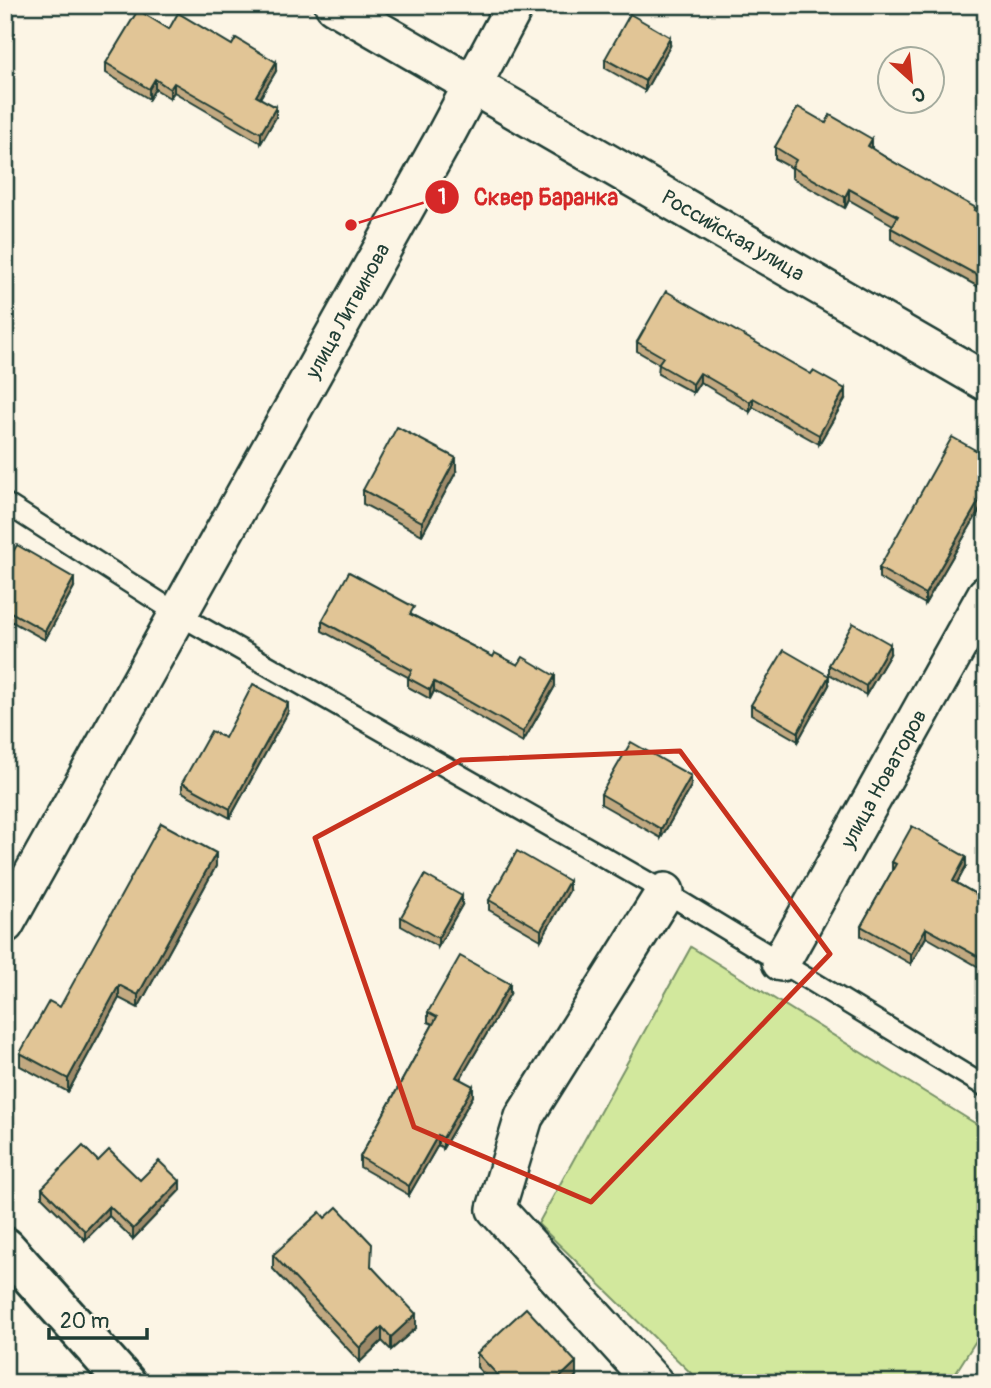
<svg xmlns="http://www.w3.org/2000/svg" width="991" height="1388" font-family="Pangolin,sans-serif">
<style>
.green{fill:#d2e89d;stroke:#789268;stroke-width:2}
.lines{fill:none;stroke-linecap:round;stroke-linejoin:round}
.service-casing{stroke:#1f3d34;stroke-width:24}
.minor-casing{stroke:#1f3d34;stroke-width:42}
.tertiary-casing{stroke:#1f3d34;stroke-width:44}
.service{stroke:#fcf5e5;stroke-width:19}
.minor{stroke:#fcf5e5;stroke-width:37}
.tertiary{stroke:#fcf5e5;stroke-width:38}
.wall{fill:#c2a981;stroke:#1f3d34;stroke-width:2}
.shaded-wall{fill:#9e8a69;stroke:#1f3d34;stroke-width:2}
.building{fill:#e1c596;stroke:#1f3d34;stroke-width:2}
.marked{fill:none;stroke:#c8321e;stroke-width:5;stroke-linejoin:round}
.labels{text-anchor:middle;dominant-baseline:central;stroke-width:5;stroke-linejoin:round;paint-order:stroke}
.street-label{font-size:21px;fill:#1f3d34;stroke:#fcf5e5}
.leader{fill:none;stroke:#d62828;stroke-width:2.5}
.callout-dot{fill:#d62828;stroke:#fcf5e5;stroke-width:2.5}
.mark-label{font-size:21px;text-anchor:middle;font-weight:bold;fill:#fff}
.callout-label{font-size:23px;text-anchor:middle;font-weight:bold;fill:#d62828;stroke:#fcf5e5;stroke-width:5;stroke-linejoin:round;paint-order:stroke}
</style>
<rect width="100%" height="100%" fill="#fcf5e5"/>
<filter id="ink" filterUnits="userSpaceOnUse"><feTurbulence type="fractalNoise" baseFrequency=".0143" numOctaves="2"/><feDisplacementMap in="SourceGraphic" scale="14" xChannelSelector="R" yChannelSelector="G"/><feConvolveMatrix kernelMatrix="1 2 1 2 8 2 1 2 1" color-interpolation-filters="sRGB"/></filter>
<g filter="url(#ink)">
<path class="green" d="M691,947L986,1130V1325L949,1383H701L538,1224Z"/>
<g class="lines">
<defs>
<path id="service" d="M5,503L178,614L665,892L986,1087"/>
<g id="minor">
<path d="M334,5L986,382"/>
<path d="M5,924L442,142L515,5"/>
<path d="M781,962L986,595"/>
<path d="M654,1383L496,1209L524,1117L665,892"/>
</g>
<path id="tertiary" d="M5,1247L126,1383"/>
</defs>
<use href="#service" class="service-casing"/>
<use href="#minor" class="minor-casing"/>
<use href="#tertiary" class="tertiary-casing"/>
<use href="#service" class="service"/>
<use href="#minor" class="minor"/>
<use href="#tertiary" class="tertiary"/>
</g>
<g class="wall">
<path d="M169,29L276,71L260,98L276,117L261,143L174,92L170,98L155,89L149,99L106,73V63Z"/>
<path d="M670,46L645,91L605,68V59Z"/>
<path d="M826,123L872,149L986,217V291L891,239V228L893,225L849,200L845,208L792,178V168L775,159V147Z"/>
<path d="M637,342L845,399L819,444L753,407L750,412L700,382L693,393L658,374L659,364L637,351Z"/>
<path d="M986,456V499L925,604L879,578V568Z"/>
<path d="M456,472L422,535L363,504V490Z"/>
<path d="M5,565L74,587L45,640L5,618Z"/>
<path d="M414,616L493,657L555,686L523,742L434,691L430,699L408,687V677L322,631V621Z"/>
<path d="M890,654L866,695L829,674V665Z"/>
<path d="M829,685L798,741L751,714V705Z"/>
<path d="M288,712L230,818L182,792V783L225,738Z"/>
<path d="M691,786L661,838L601,804V794Z"/>
<path d="M892,862L966,866L957,883L986,900V971L926,937L911,964L861,936V926L892,871Z"/>
<path d="M216,866L138,1008L119,998L68,1092L20,1066V1053L60,1007Z"/>
<path d="M569,891L541,940L489,910V900Z"/>
<path d="M462,905L438,947L401,926V917Z"/>
<path d="M510,994L460,1079L473,1096L443,1148L438,1145L409,1195L360,1167V1157L433,1024L428,1022V1012Z"/>
<path d="M98,1161L140,1180L180,1190L133,1239L109,1216L85,1240L42,1197V1188Z"/>
<path d="M273,1255L372,1267L416,1328L391,1350L382,1341L360,1362L273,1269Z"/>
<path d="M477,1353L576,1376L569,1383H492L477,1367Z"/>
</g>
<g class="shaded-wall">
<path d="M670,37V46L645,91V81Z"/>
<path d="M276,62V71L256,105V96Z"/>
<path d="M155,79V89L149,99V89Z"/>
<path d="M174,83V92L170,98V89Z"/>
<path d="M276,107V117L261,143V133Z"/>
<path d="M872,139V150L868,146Z"/>
<path d="M849,189V200L845,208V197Z"/>
<path d="M700,373V382L693,393V384Z"/>
<path d="M845,389V399L819,444V435Z"/>
<path d="M753,398V407L750,412V402Z"/>
<path d="M456,458V472L422,535V522Z"/>
<path d="M986,489V499L925,604V594Z"/>
<path d="M74,578V587L45,640V631Z"/>
<path d="M890,644V654L866,695V686Z"/>
<path d="M555,676V686L523,742V732Z"/>
<path d="M829,676V685L798,741V732Z"/>
<path d="M434,682V691L430,699V690Z"/>
<path d="M288,703V712L230,818V809Z"/>
<path d="M691,776V786L661,838V829Z"/>
<path d="M216,853V866L138,1008V995Z"/>
<path d="M966,857V866L953,890V881Z"/>
<path d="M569,881V891L541,940V930Z"/>
<path d="M462,896V905L438,947V938Z"/>
<path d="M926,928V937L911,964V954Z"/>
<path d="M510,984V994L456,1086V1077Z"/>
<path d="M119,985V998L68,1092V1079Z"/>
<path d="M473,1086V1096L443,1148V1138Z"/>
<path d="M438,1135V1145L409,1195V1186Z"/>
<path d="M180,1181V1190L133,1239V1229Z"/>
<path d="M109,1206V1216L85,1240V1231Z"/>
<path d="M416,1314V1328L391,1350V1337Z"/>
<path d="M382,1327V1341L360,1362V1348Z"/>
<path d="M576,1362V1376L569,1383H554Z"/>
</g>
<g class="building">
<path d="M138,10L169,29L178,13L232,45L236,38L276,62L256,96L276,107L261,133L174,83L170,89L155,79L149,89L106,63Z"/>
<path d="M630,14L670,37L645,81L605,59Z"/>
<path d="M798,107L826,123L830,115L872,139L868,146L888,159L976,208L974,210L986,217V280L891,228L898,216L849,189L845,197L792,167L796,160L775,147Z"/>
<path d="M666,291L811,374L813,371L845,389L819,435L753,398L750,402L700,373L693,384L658,364L663,357L637,342Z"/>
<path d="M397,427L456,458L422,522L363,490Z"/>
<path d="M952,437L986,456V489L925,594L879,568Z"/>
<path d="M17,545L74,578L45,631L5,609V565Z"/>
<path d="M349,572L414,607L410,614L493,657L495,653L518,665L523,657L555,676L523,732L434,682L430,690L408,678L412,670L322,621Z"/>
<path d="M853,623L890,644L866,686L829,665Z"/>
<path d="M784,650L829,676L798,732L751,705Z"/>
<path d="M253,684L288,703L230,809L182,783L211,731L225,738Z"/>
<path d="M631,742L691,776L661,829L601,794Z"/>
<path d="M161,823L216,853L138,995L119,985L68,1079L20,1053L49,1001L60,1007Z"/>
<path d="M912,826L966,857L953,881L986,900V961L926,928L911,954L861,926L896,864L892,862Z"/>
<path d="M517,851L569,881L541,930L489,900Z"/>
<path d="M425,875L462,896L438,938L401,917Z"/>
<path d="M460,956L510,984L456,1077L473,1086L443,1138L438,1135L409,1186L360,1157L437,1017L428,1012Z"/>
<path d="M83,1146L98,1161L109,1150L140,1180L159,1161L180,1181L133,1229L109,1206L85,1231L42,1188Z"/>
<path d="M337,1207L372,1244L371,1266L416,1314L391,1337L382,1327L360,1348L273,1255L320,1212L325,1218Z"/>
<path d="M526,1308L576,1362L554,1383H505L477,1353Z"/>
</g>
</g>
<path class="marked" d="M680,751L830,954L591,1202L414,1127L315,838L461,760Z"/>
<g class="labels">
<g class="street-label">
<text transform="translate(733 236) rotate(30)">Российская улица</text>
<text transform="translate(348 311) rotate(-61)">улица Литвинова</text>
<text transform="translate(884 779) rotate(-61)">улица Новаторов</text>
</g>
</g>
<path class="leader" d="M351 225L442 197"/>
<g class="callout-dot">
<circle cx="351" cy="225" r="7"/>
<circle cx="442" cy="197" r="18"/>
</g>
<g class="mark-label">
<text x="442" y="204">1</text>
</g>
<g class="callout-label">
<text x="546" y="205">Сквер Баранка</text>
</g>
<rect width="991" height="1388" fill="none" stroke="#fcf5e5" stroke-width="28"/>
<rect x="14" y="14" width="963" height="1360" fill="none" stroke="#1f3d34" stroke-width="2.5" filter="url(#ink)"/>
<g transform="translate(911 80) rotate(153)"><circle r="33" fill="#fcf5e5" stroke="#a4ab9e" stroke-width="2"/>
<path d="M0-5L12 26L0 18L-12 26Z" fill="#c8321e"/>
<text y="-10" font-size="19" font-weight="bold" text-anchor="middle" fill="#1f3d34">С</text>
</g>
<path d="M49 1328v10h98v-10" fill="none" stroke="#1f3d34" stroke-width="3.5"/>
<text x="60" y="1328" font-size="21" fill="#1f3d34" stroke="#fcf5e5" stroke-width="5" paint-order="stroke">20 m</text>
</svg>
